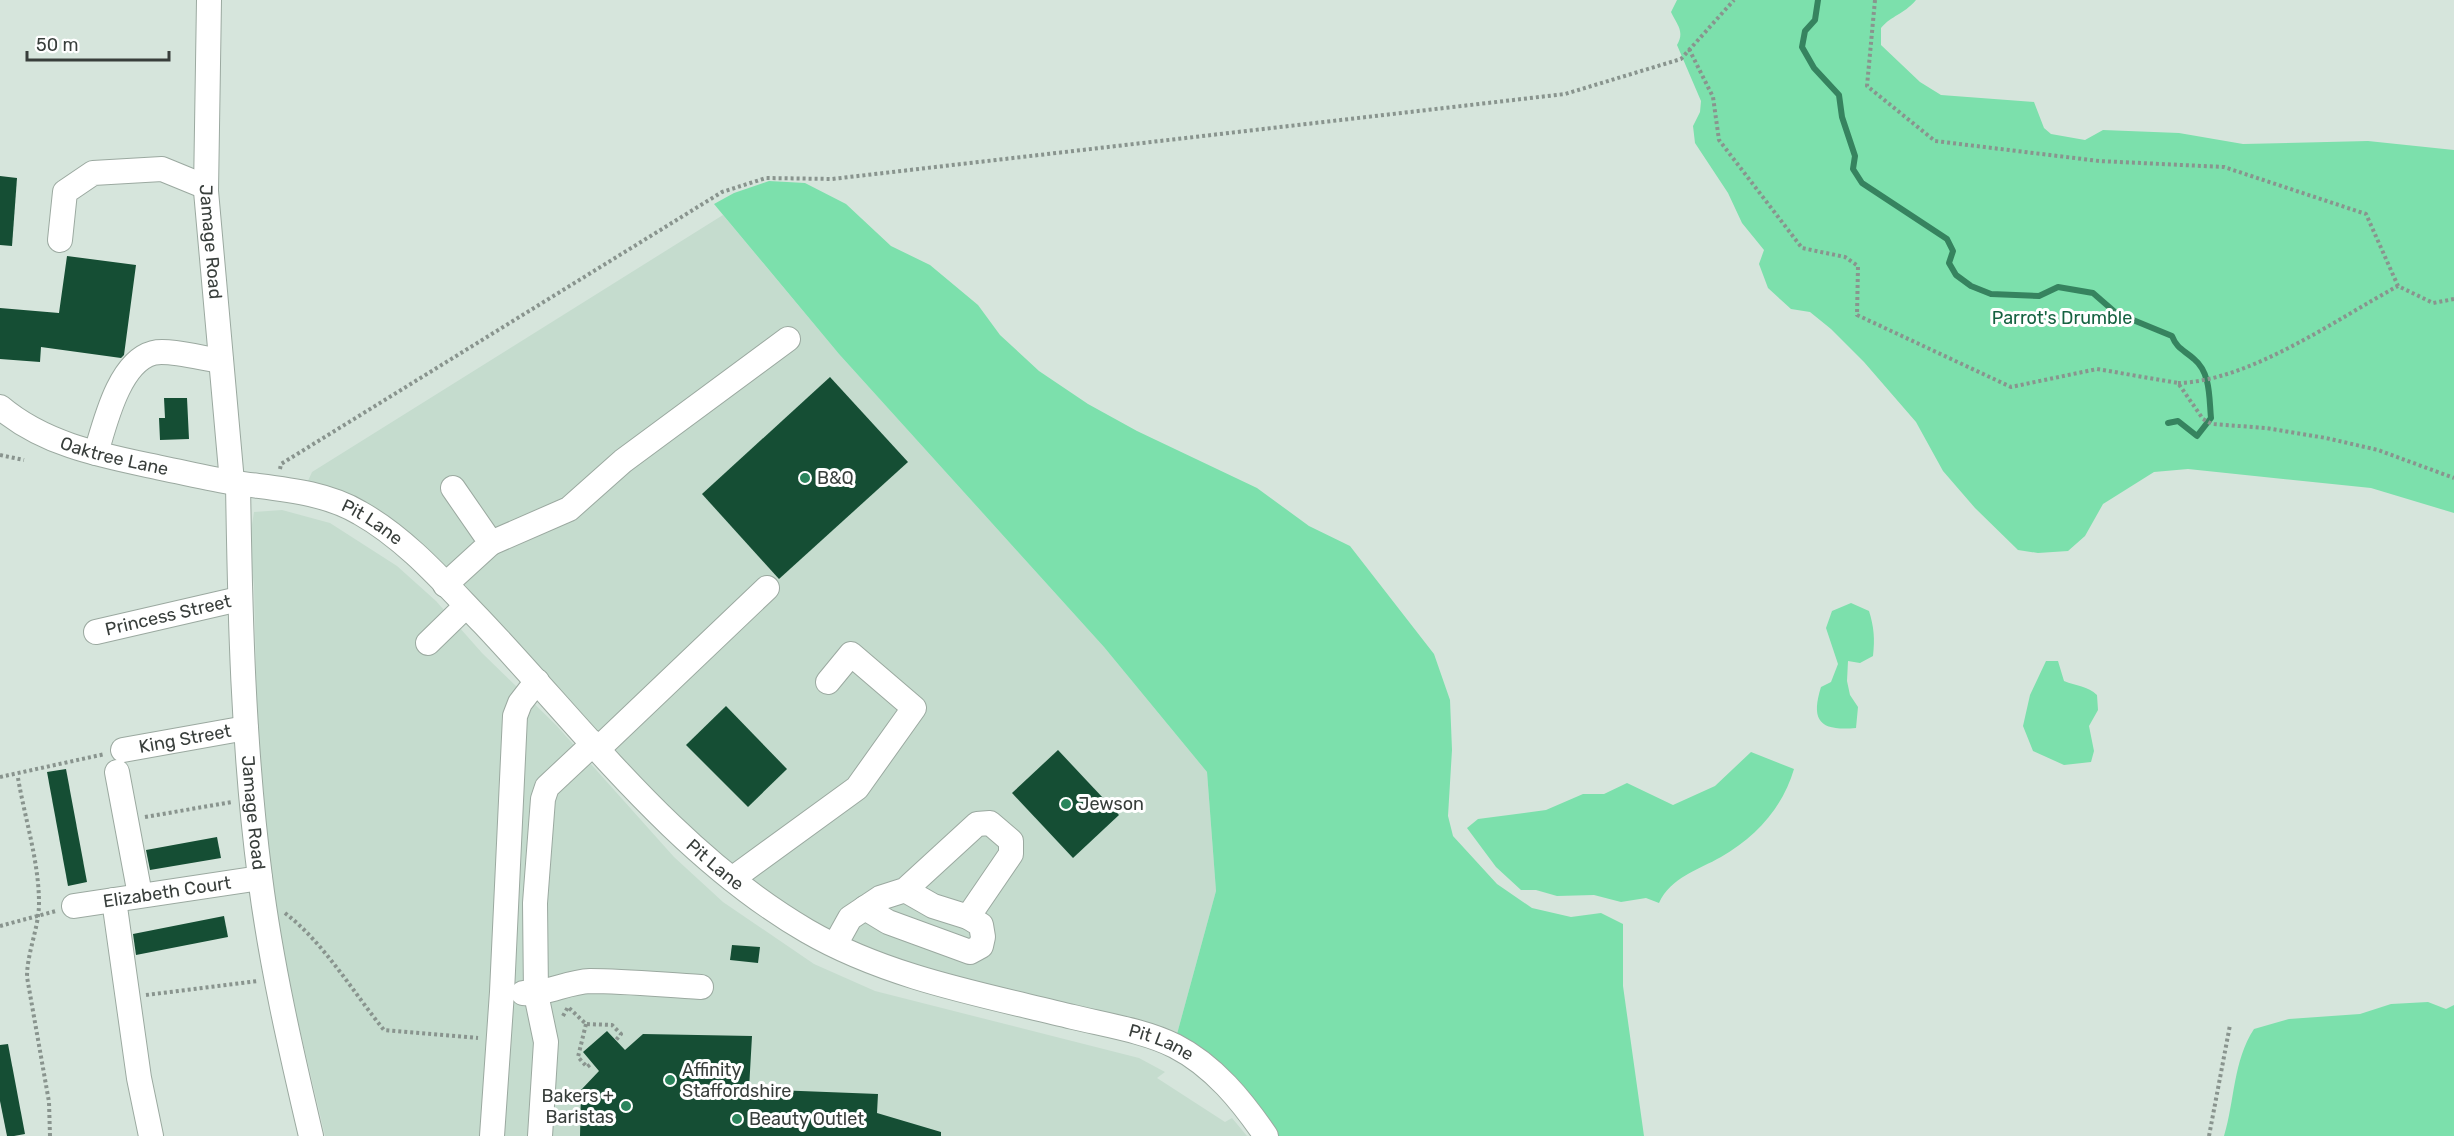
<svg xmlns="http://www.w3.org/2000/svg" width="2454" height="1136" font-family="Rubik,sans-serif">
<style>
.built{fill:#c5dcce}
.green{fill:#7ce0ac}
.lines{fill:none;stroke-linecap:round;stroke-linejoin:round}
.stream{stroke:#36835f;stroke-width:6}
.building{fill:#154e34}
.minor-casing{stroke:#9ba9a0;stroke-width:26}
.path{stroke:#89948e;stroke-width:4;stroke-dasharray:3 3;stroke-linecap:butt}
.minor{stroke:#fff;stroke-width:24}
.poi-dot{fill:#2a855c;stroke:#fff;stroke-width:2}
.labels{text-anchor:middle;dominant-baseline:central;stroke-width:6;stroke-linejoin:round;paint-order:stroke}
.street-label{font-size:18px;fill:#383e3b;stroke:#fff}
.park-label{font-size:18px;fill:#156241;stroke:#fff}
.poi-label{font-size:18px;fill:#383e3b;stroke:#fff;text-anchor:start}
</style>
<rect width="100%" height="100%" fill="#d6e5dc"/>
<g class="built">
<path d="M723,215L839,354L1104,647L1207,772L1216,891L1174,1045L879,966L755,898L403,543L303,492L312,472Z"/>
<path d="M282,510L330,523L397,566L436,601L482,653L556,725L674,857L723,902L814,964L875,991L1139,1058L1165,1072L1157,1078L1225,1122L1232,1118L1247,1136H325L290,988L271,876L257,718L254,586L249,544L254,512Z"/>
</g>
<g class="green">
<path d="M1677,0H1916C1903,15 1892,15 1881,28V45L1920,82L1941,95L2034,102L2044,128L2051,134L2085,140L2103,130L2179,133L2243,144L2368,141L2454,150V513L2371,488L2188,469L2154,472L2103,504L2085,536L2068,551L2038,553L2018,550L1975,508L1943,471L1916,422L1864,362L1831,329L1810,312L1791,309L1768,288L1759,264L1764,250L1742,223L1728,193L1695,143L1693,126L1700,112L1701,101L1677,45C1685,31 1677,25 1671,12Z"/>
<path d="M769,181L805,183L846,204L891,246L930,265L978,305L1000,335L1039,371L1088,404L1137,431L1257,488L1309,526L1350,546L1434,654L1450,700L1452,750L1448,816L1453,836L1497,884L1532,908L1571,917L1601,913L1623,924V986L1644,1136H1266L1174,1045L1216,891L1207,772L1104,647L839,354L714,204L734,193Z"/>
<path d="M1851,603L1869,611C1874,627 1875,639 1873,656L1860,663L1848,661L1847,681L1850,695L1858,707L1856,728C1821,731 1810,722 1821,687L1831,682L1838,664L1826,628L1832,611Z"/>
<path d="M2046,661H2058L2064,681C2076,686 2088,686 2097,695L2098,710L2089,726L2094,751L2091,762L2064,765L2033,751L2023,726L2030,695Z"/>
<path d="M1751,752L1794,769C1783,807 1756,837 1721,857C1698,870 1671,877 1659,903L1646,898L1621,902L1594,895L1557,896L1536,890H1521L1496,867L1467,828L1478,819L1546,810L1583,794H1604L1627,783L1673,805L1715,786Z"/>
<path d="M2428,1002L2446,1009L2454,1005V1136H2224C2235,1100 2233,1061 2254,1029L2289,1019L2360,1014L2391,1004Z"/>
</g>
<g class="lines">
<path class="stream" d="M1818,0L1815,20L1805,31L1802,47L1814,68L1839,95L1842,117L1855,156L1853,169L1862,183L1947,239L1953,251L1949,263L1956,275L1971,286L1991,294L2039,296L2058,287L2093,293L2116,313L2172,336C2177,349 2184,350 2194,359C2211,373 2209,398 2211,418L2197,436L2178,421L2168,423"/>
</g>
<g class="building">
<path d="M0,176L17,178L12,246L0,245Z"/>
<path d="M67,256L136,265L124,355L121,358L41,347L40,362L0,359V308L59,313Z"/>
<path d="M830,377L908,462L779,579L702,494Z"/>
<path d="M164,398H187L189,439L160,440L159,418H165Z"/>
<path d="M726,706L787,769L748,807L686,745Z"/>
<path d="M1058,750L1119,815L1073,858L1012,793Z"/>
<path d="M66,769L87,882L68,886L47,772Z"/>
<path d="M217,837L221,858L150,870L146,850Z"/>
<path d="M224,916L228,937L136,955L133,934Z"/>
<path d="M732,945L760,947L758,963L730,960Z"/>
<path d="M607,1031L625,1050L643,1034L752,1036L749,1089L878,1094L877,1113L941,1132V1136H580L581,1090L599,1071L583,1052Z"/>
<path d="M8,1044L25,1134L14,1136H7L0,1101V1045Z"/>
</g>
<g class="lines">
<defs>
<g id="minor">
<path id="s1" d="M209,0L206,191L232,482"/>
<path d="M60,240L65,192L93,173L162,169L206,187"/>
<path id="s2" d="M0,407C46,446 105,456 161,468C186,473 211,479 236,483C278,489 323,491 360,513C408,540 446,585 484,624C585,731 678,856 807,931C888,978 984,995 1073,1017C1106,1025 1145,1031 1175,1046C1214,1066 1242,1101 1266,1136"/>
<path d="M96,453C105,423 119,362 153,353C169,349 204,359 221,361"/>
<path id="s3" d="M238,483C240,615 243,746 260,877C271,964 291,1051 311,1136"/>
<path d="M491,543L569,509L623,461L788,339"/>
<path d="M445,585L491,543L453,488"/>
<path id="s4" d="M96,632L239,599"/>
<path d="M428,643L466,606"/>
<path d="M599,748L767,588"/>
<path id="s5" d="M123,750L246,728"/>
<path d="M117,772L140,895"/>
<path d="M732,879L857,788L914,708L851,654L828,682"/>
<path d="M114,900L139,1078L151,1136"/>
<path id="s6" d="M74,906L260,878"/>
<path d="M865,908L888,922L970,952L981,946L983,937L981,925L968,917"/>
<path d="M835,945L850,918L880,898L905,890L977,824L990,823L1011,841V854L968,917L933,906L905,890"/>
<path d="M523,993C546,995 566,982 590,981C627,981 664,985 701,987"/>
<path d="M492,1136L502,992L515,716L520,703L537,681"/>
<path d="M540,1136L546,1042L536,994L535,903L543,799L547,787L594,743"/>
</g>
</defs>
<use href="#minor" class="minor-casing"/>
<g class="path">
<path d="M1875,0L1867,86L1935,141L2099,161L2224,167L2366,214L2398,286"/>
<path d="M1689,49L1713,97L1719,140L1802,248L1845,257L1858,266L1857,315L2011,387L2097,369L2178,383L2203,419L2212,424L2266,428L2326,438L2378,450L2454,478"/>
<path d="M2178,383C2250,381 2335,320 2398,286L2433,303L2454,299"/>
<path d="M0,455L24,460"/>
<path d="M280,469L281,464L722,192L766,178L832,179L1565,94L1681,59L1734,0"/>
<path d="M0,777L105,754"/>
<path d="M18,778C25,819 39,862 39,903C39,928 27,952 27,977L49,1102L50,1136"/>
<path d="M145,817L232,802"/>
<path d="M285,913C324,943 353,992 384,1030L478,1038"/>
<path d="M0,926L56,911"/>
<path d="M146,995L258,981"/>
<path d="M563,1016L568,1007L586,1024L612,1025L621,1034L616,1040"/>
<path d="M586,1024L578,1057L587,1067L592,1063"/>
<path d="M2209,1136L2230,1025"/>
</g>
<use href="#minor" class="minor"/>
</g>
<g class="poi-dot">
<circle cx="805" cy="478" r="6"/>
<circle cx="1066" cy="804" r="6"/>
<circle cx="670" cy="1080" r="6"/>
<circle cx="626" cy="1106" r="6"/>
<circle cx="737" cy="1119" r="6"/>
</g>
<g class="labels">
<g class="street-label">
<text stroke="none"><textPath href="#s1" startOffset="242">Jamage Road</textPath></text>
<text stroke="none"><textPath href="#s2" startOffset="126">Oaktree Lane</textPath></text>
<text stroke="none"><textPath href="#s2" startOffset="394">Pit Lane</textPath></text>
<text stroke="none"><textPath href="#s4" startOffset="74">Princess Street</textPath></text>
<text stroke="none"><textPath href="#s5" startOffset="63">King Street</textPath></text>
<text stroke="none"><textPath href="#s3" startOffset="330">Jamage Road</textPath></text>
<text stroke="none"><textPath href="#s2" startOffset="880">Pit Lane</textPath></text>
<text stroke="none"><textPath href="#s6" startOffset="94">Elizabeth Court</textPath></text>
<text stroke="none"><textPath href="#s2" startOffset="1366">Pit Lane</textPath></text>
</g>
<g class="park-label">
<text x="2062" y="318">Parrot's Drumble</text>
</g>
<g class="poi-label">
<text x="817" y="478">B&amp;Q</text>
<text x="1078" y="804">Jewson</text>
<text x="682" y="1070">Affinity<tspan x="682" dy="21">Staffordshire</tspan></text>
<text x="614" y="1096" text-anchor="end">Bakers +<tspan x="614" dy="21">Baristas</tspan></text>
<text x="749" y="1119">Beauty Outlet</text>
</g>
</g>
<path d="M27 51v9h142v-9" fill="none" stroke="#383e3b" stroke-width="3"/>
<text x="36" y="51" font-size="18" fill="#383e3b" stroke="#ffffff" stroke-width="4.5" paint-order="stroke">50 m</text>
</svg>
